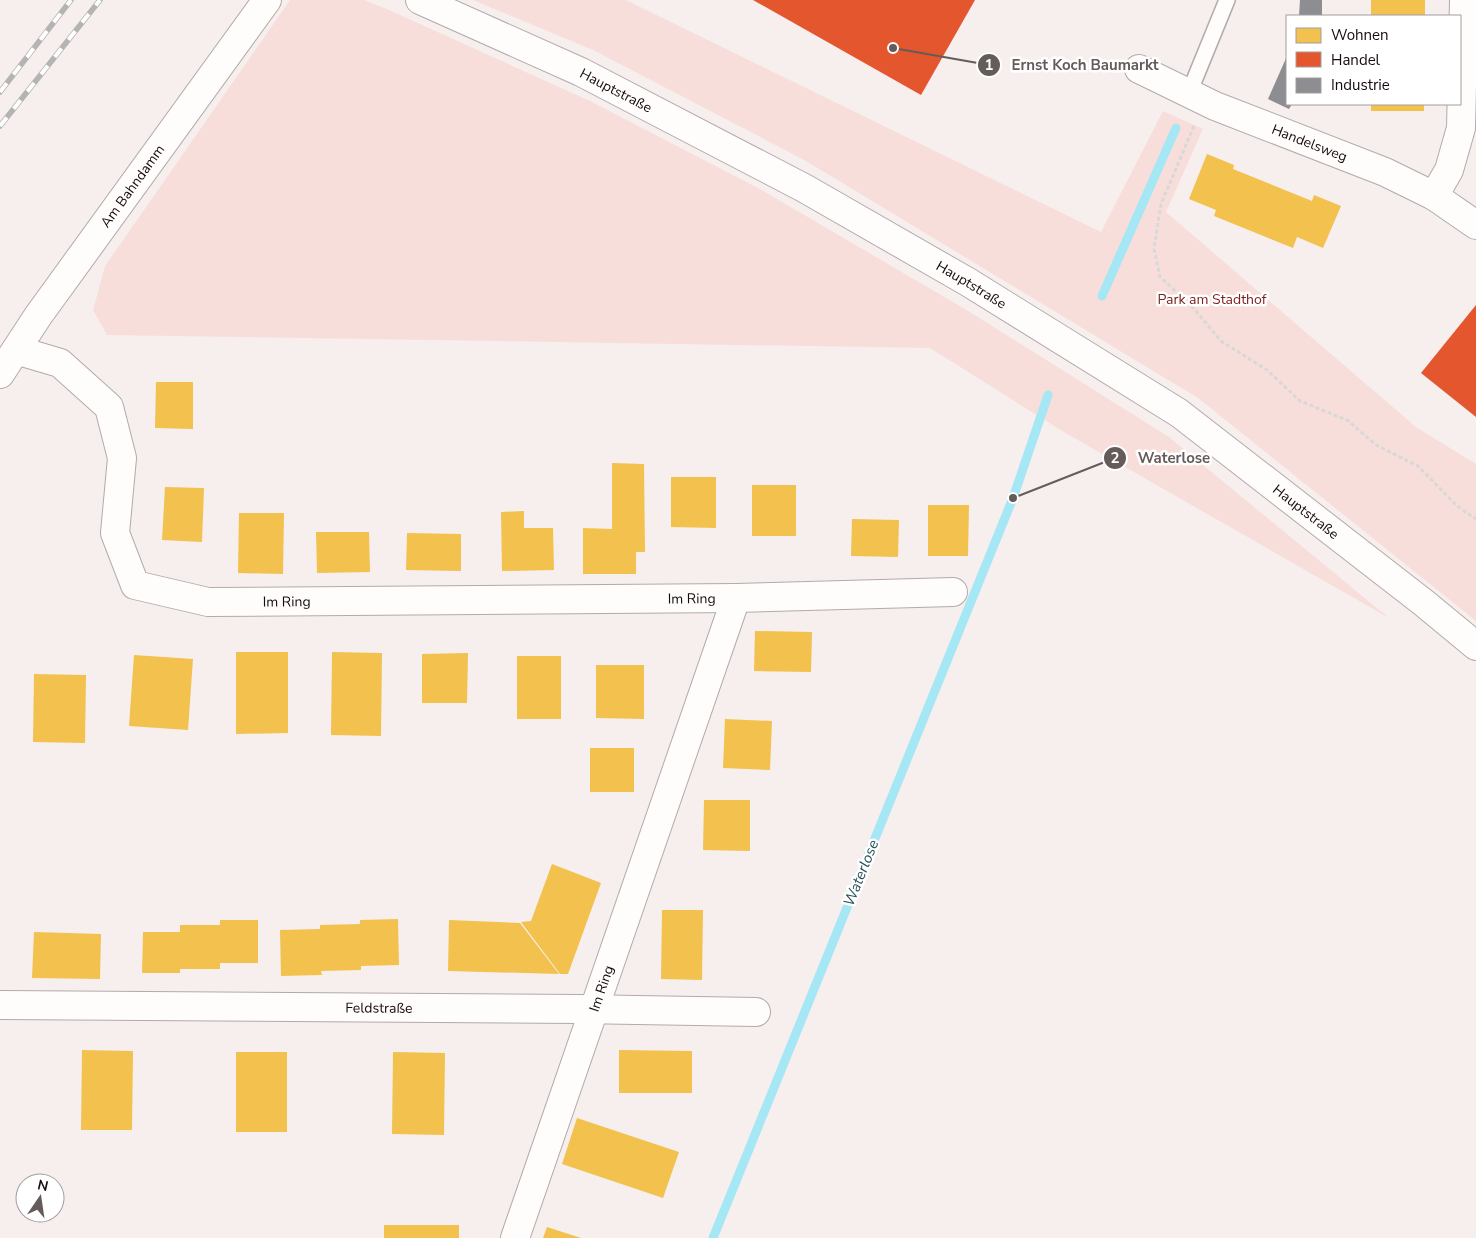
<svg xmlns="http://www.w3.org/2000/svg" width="1476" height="1238" font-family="'Nunito Sans',sans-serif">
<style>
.green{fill:#f8dedb}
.homes{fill:#f2c14e}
.shops{fill:#e4572e}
.industry{fill:#8d8d92}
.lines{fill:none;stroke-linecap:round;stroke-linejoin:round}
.stream{stroke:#a5e7f4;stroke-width:9}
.lane-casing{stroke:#b3aaa9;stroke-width:18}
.street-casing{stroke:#b3aaa9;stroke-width:30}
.secondary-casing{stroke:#b3aaa9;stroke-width:30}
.path{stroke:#d9d7d7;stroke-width:3;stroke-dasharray:4 2.5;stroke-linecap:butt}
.lane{stroke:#fefdfc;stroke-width:15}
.street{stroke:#fefdfc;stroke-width:28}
.secondary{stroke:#fefdfc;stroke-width:28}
.rail-casing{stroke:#b5b4b3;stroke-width:5.5}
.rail{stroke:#fff;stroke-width:4;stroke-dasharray:11;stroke-linecap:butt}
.labels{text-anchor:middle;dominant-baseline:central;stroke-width:5;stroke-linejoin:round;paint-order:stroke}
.street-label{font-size:14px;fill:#160b0a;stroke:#fff}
.park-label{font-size:14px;fill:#7d2221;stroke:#fff}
.water-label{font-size:15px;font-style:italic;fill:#255159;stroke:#fff}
.leader{fill:none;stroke:#645b5a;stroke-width:2}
.callout-dot{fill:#645b5a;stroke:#fff;stroke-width:2}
.mark-label{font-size:15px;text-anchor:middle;font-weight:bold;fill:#fff}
.callout-label{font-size:15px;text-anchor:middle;font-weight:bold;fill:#645b5a;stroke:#fff;stroke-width:5;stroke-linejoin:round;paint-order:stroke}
</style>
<rect width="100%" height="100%" fill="#f6efee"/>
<g class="green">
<path d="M290,0H364L389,10L590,101L758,188L965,309L1169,437L1389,618L1062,431L930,348L107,335L93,310L105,266Z"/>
<path d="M473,0H626L1101,232L1163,111L1203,129L1166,212L1416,427L1476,464V621L1198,398L806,161L593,50Z"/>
</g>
<g class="homes">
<rect x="1371" y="0" width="54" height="16"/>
<rect x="1371" y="104" width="53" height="7"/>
<path d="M1207,154L1234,165L1233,169L1312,201L1314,195L1341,206L1323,248L1297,237L1293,248L1214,216L1216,210L1189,199Z"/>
<path d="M156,382H193V429L155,428Z"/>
<path d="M612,463L644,464L645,552H636V574H583V528L612,529Z"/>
<path d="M671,477H716V528L671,527Z"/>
<rect x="752" y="485" width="44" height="51"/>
<path d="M165,487L204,488L202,542L162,540Z"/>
<path d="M928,505H969L968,556H928Z"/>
<path d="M524,511V528H553L554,570L502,571L501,512Z"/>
<path d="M239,513H284L283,574L238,573Z"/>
<path d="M852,519L899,520L898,557L851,556Z"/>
<path d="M316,532H369L370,572L317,573Z"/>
<path d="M407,533L461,534V571L406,570Z"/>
<path d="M755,631L812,632L811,672L754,671Z"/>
<path d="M236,652H288V733L236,734Z"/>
<path d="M332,652L382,653L381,736L331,735Z"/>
<path d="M468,653L467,703H422V654Z"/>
<path d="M134,655L193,659L188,730L129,726Z"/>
<rect x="517" y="656" width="44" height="63"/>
<path d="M596,665H644V719L596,718Z"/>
<path d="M34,674L86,675L85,743L33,742Z"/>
<path d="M725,719L772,721L770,770L723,768Z"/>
<rect x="590" y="748" width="44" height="44"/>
<path d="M704,800H750V851L703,850Z"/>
<path d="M552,864L601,883L568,974H560L521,922L531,921Z"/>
<path d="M662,910H703L702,980L661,979Z"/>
<path d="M398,919L399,965L361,966V970L321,971L322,975L281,976L280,930L320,929V925L360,924V920Z"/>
<path d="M220,920H258V963H220V969H180V973H142L143,932H180V925H220Z"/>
<path d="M449,920L520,923L559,974L448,971Z"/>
<path d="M34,932L101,934L100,979L32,978Z"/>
<path d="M82,1050L133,1051L132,1130H81Z"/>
<path d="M619,1050L692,1051V1093H619Z"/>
<rect x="236" y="1052" width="51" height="80"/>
<path d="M393,1052L445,1053L444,1135L392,1134Z"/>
<path d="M577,1118L679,1152L663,1198L562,1164Z"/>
<rect x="384" y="1225" width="75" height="13"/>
<path d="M547,1227L581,1238H543Z"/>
</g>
<g class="shops">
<path d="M753,0H975L921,95Z"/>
<path d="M1476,305V417L1421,373Z"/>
</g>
<g class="industry">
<path d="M1300,0H1322V16H1299Z"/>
<path d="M1287,56V104H1292L1289,109L1268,99Z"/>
</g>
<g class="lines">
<g class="stream">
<path d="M1102,296L1176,128"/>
<path d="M713,1238L1013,498L1048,395"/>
</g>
<defs>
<path id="lane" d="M1189,93L1227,0"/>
<g id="street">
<path id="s1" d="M1139,69L1215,106L1385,172L1434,196L1476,225"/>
<path d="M1434,196L1449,170L1461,128L1464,0"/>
<path id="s2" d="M16,350L60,363L109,407L122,458L115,533L135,585L208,602L736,598L953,592"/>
<path id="s3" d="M0,374L38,316L267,0"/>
<path id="s4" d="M0,1005L577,1009L756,1012"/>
<path id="s5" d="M515,1238L736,598"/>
</g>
<g id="secondary">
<path id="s6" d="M420,0L581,72L804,188L968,282L1179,413L1424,603L1476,646"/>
</g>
</defs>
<use href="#lane" class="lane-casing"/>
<use href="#street" class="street-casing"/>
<use href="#secondary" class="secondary-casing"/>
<path class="path" d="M1194,126L1161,204L1154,249L1160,277L1189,303L1221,341L1267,370L1300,401L1347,420L1376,445L1418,466L1457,506L1476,519"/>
<use href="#lane" class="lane"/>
<use href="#street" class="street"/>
<use href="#secondary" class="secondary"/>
<defs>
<g id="rail">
<path d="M0,92L71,0"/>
<path d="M0,126L100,0"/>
</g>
</defs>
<use href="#rail" class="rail-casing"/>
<use href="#rail" class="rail"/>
</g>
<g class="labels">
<g class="street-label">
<text stroke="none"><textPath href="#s6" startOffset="216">Hauptstraße</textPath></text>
<text stroke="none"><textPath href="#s1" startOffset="186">Handelsweg</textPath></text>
<text stroke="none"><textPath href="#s3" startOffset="230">Am Bahndamm</textPath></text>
<text stroke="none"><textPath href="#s6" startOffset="621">Hauptstraße</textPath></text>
<text stroke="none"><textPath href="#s6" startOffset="1026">Hauptstraße</textPath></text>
<text stroke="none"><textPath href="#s2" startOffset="854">Im Ring</textPath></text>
<text stroke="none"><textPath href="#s2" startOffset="449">Im Ring</textPath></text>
<text stroke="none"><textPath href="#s5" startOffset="264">Im Ring</textPath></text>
<text stroke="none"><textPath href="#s4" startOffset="379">Feldstraße</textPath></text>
</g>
<g class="park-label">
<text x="1212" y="299">Park am Stadthof</text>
</g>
<g class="water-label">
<text transform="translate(861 873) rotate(-68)">Waterlose</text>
</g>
</g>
<path class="leader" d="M893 48L989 65M1013 498L1115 458"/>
<g class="callout-dot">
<circle cx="893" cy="48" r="5"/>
<circle cx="1013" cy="498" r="5"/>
<circle cx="989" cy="65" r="12"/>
<circle cx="1115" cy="458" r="12"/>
</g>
<g class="mark-label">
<text x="989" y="70">1</text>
<text x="1115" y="463">2</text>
</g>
<g class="callout-label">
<text x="1085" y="70">Ernst Koch Baumarkt</text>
<text x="1174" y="463">Waterlose</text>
</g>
<rect x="1286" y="15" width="175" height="90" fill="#ffffff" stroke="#a29d9d"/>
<rect x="1296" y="28" width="25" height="15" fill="#f2c14e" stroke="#a29d9d"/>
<text x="1331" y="40" font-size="15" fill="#160b0a">Wohnen</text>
<rect x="1296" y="52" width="25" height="15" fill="#e4572e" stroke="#a29d9d"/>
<text x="1331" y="65" font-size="15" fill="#160b0a">Handel</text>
<rect x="1296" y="78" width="25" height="15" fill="#8d8d92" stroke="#a29d9d"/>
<text x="1331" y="90" font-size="15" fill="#160b0a">Industrie</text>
<g transform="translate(40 1198) rotate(13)"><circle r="24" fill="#ffffff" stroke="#a29d9d"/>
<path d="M0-4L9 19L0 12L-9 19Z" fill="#645b5a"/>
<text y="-8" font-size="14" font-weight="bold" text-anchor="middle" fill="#160b0a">N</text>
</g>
</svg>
